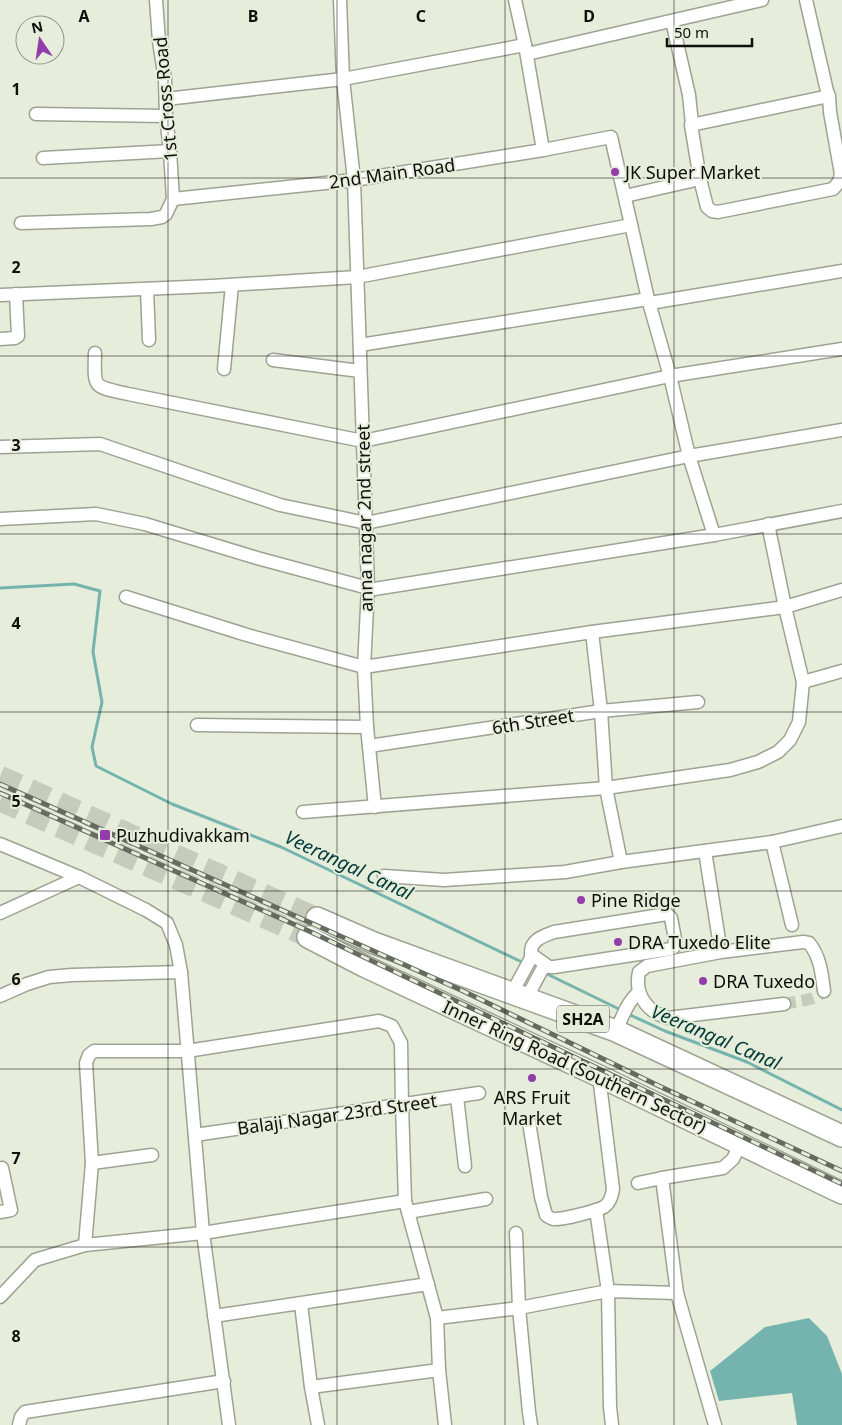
<svg xmlns="http://www.w3.org/2000/svg" width="842" height="1425" font-family="'Noto Sans',sans-serif">
<style>
.water{fill:#75b3ae}
.lines{fill:none;stroke-linecap:round;stroke-linejoin:round}
.stream{stroke:#75b3ae;stroke-width:3}
.street-tunnel{stroke:#c6ccbc;stroke-width:12;stroke-dasharray:12 6;stroke-linecap:butt}
.primary-tunnel{stroke:#c6ccbc;stroke-width:21;stroke-dasharray:21 11;stroke-linecap:butt}
.street-casing{stroke:#9da392;stroke-width:15}
.primary-casing{stroke:#9da392;stroke-width:24}
.street{stroke:#fff;stroke-width:12}
.primary{stroke:#fff;stroke-width:21}
.rail-casing{stroke:#666b60;stroke-width:5}
.rail{stroke:#e6eddb;stroke-width:3;stroke-dasharray:9;stroke-linecap:butt}
.grid{fill:none;stroke:#0e100a;stroke-width:1;stroke-opacity:0.55}
.poi-dot{fill:#923dab;stroke:#e6eddb;stroke-width:2}
.labels{text-anchor:middle;dominant-baseline:central;stroke-width:4;stroke-linejoin:round;paint-order:stroke}
.shield{fill:#e6eddb;stroke:#4f5249;stroke-width:1}
.shield-label{font-size:16px;font-weight:bold;fill:#0e100a}
.street-label{font-size:18px;fill:#0e100a;stroke:#e6eddb}
.poi-label{font-size:18px;fill:#0e100a;stroke:#e6eddb;text-anchor:start}
.water-label{font-size:19px;font-style:italic;fill:#003b38;stroke:#e6eddb}
.grid-label{font-size:16px;text-anchor:middle;font-weight:bold;fill:#0e100a;stroke:#e6eddb;stroke-width:4;stroke-linejoin:round;paint-order:stroke}
</style>
<rect width="100%" height="100%" fill="#e6eddb"/>
<path class="water" d="M809,1318L827,1336L842,1374V1425H797L792,1393L719,1401L710,1371L765,1327Z"/>
<g class="lines">
<g class="stream">
<path d="M0,588L74,584L100,591L93,652L102,702L92,747L96,766L172,804L281,847L524,963"/>
<path d="M543,972L623,1011"/>
<path d="M628,1014L665,1031L747,1062L842,1110"/>
</g>
<path class="street-tunnel" d="M784,1004C797,1001 815,1001 824,991"/>
<g class="primary-tunnel">
<path d="M0,776L317,918"/>
<path d="M0,801L308,937"/>
</g>
<defs>
<g id="street">
<path d="M340,0L343,79L354,180L368,588L364,667L367,727L375,807"/>
<path d="M515,0L525,45L543,150"/>
<path d="M806,0L827,91L829,96L830,112L841,174L839,182L833,189L718,212L712,211L707,207L700,179L691,125L829,96"/>
<path d="M672,21L689,95L692,124"/>
<path d="M527,54L762,0"/>
<path d="M166,99L343,79L525,45"/>
<path d="M36,114L166,116"/>
<path d="M43,158L170,151"/>
<path d="M625,196L700,179"/>
<path d="M173,199L354,180L543,150L611,137L648,299L670,376L689,456L714,535"/>
<path d="M21,223L151,219L162,217L166,214L173,199L170,151L166,116L165,79L159,41L156,0"/>
<path d="M147,289L149,340"/>
<path d="M1,295L212,286L357,277L631,225"/>
<path d="M650,303L842,271"/>
<path d="M0,339L15,338L18,336L16,294"/>
<path d="M360,345L648,299"/>
<path d="M95,353C94,390 93,386 128,394L363,441L670,376L842,349"/>
<path d="M273,360L360,371"/>
<path d="M224,369L232,285"/>
<path d="M0,447L100,444L280,505L366,523L689,456L842,430"/>
<path d="M0,519L96,514L145,524L257,558L368,588"/>
<path d="M368,590L714,535L842,511"/>
<path d="M126,597L247,635L364,667L592,632L785,607L842,590"/>
<path d="M592,632L601,711L606,788L621,862"/>
<path d="M803,682L842,671"/>
<path d="M197,725L367,727"/>
<path d="M369,746L601,711L698,702"/>
<path d="M303,812L606,788L730,770L758,762L778,752L790,740L799,722L803,682L785,607L768,524"/>
<path d="M772,842L792,925"/>
<path d="M0,844L79,877L146,910L167,923L176,945L181,972L203,1233L229,1425"/>
<path d="M705,851L719,940"/>
<path d="M384,876L444,880L565,872L621,862L772,842L842,826"/>
<path d="M0,913L79,877"/>
<path d="M667,914L671,918L675,939L674,947L671,949L554,967H549L531,954C530,940 543,936 554,932Z"/>
<path d="M512,993L532,956"/>
<path d="M0,996L27,984L49,977L72,975L181,972"/>
<path d="M526,999L545,964"/>
<path d="M784,1004L668,1018C647,1012 634,994 639,972L647,966L721,952L803,942L809,943C820,956 822,974 824,991"/>
<path d="M616,1031C622,1018 627,1002 639,992"/>
<path d="M457,1097L465,1166"/>
<path d="M529,1122L541,1197L546,1215C547,1216 552,1219 553,1219C562,1220 596,1211 604,1207C610,1203 612,1196 613,1189L599,1076"/>
<path d="M195,1135L479,1093"/>
<path d="M92,1163L152,1155"/>
<path d="M638,1183L662,1178"/>
<path d="M596,1210L608,1291L610,1407L612,1425"/>
<path d="M0,1212L11,1210L2,1168"/>
<path d="M408,1212L486,1199"/>
<path d="M516,1233L519,1308L529,1412L531,1425"/>
<path d="M85,1245L92,1163L86,1063L89,1055L94,1051H187L379,1021L392,1026L401,1043L402,1105L405,1201L437,1318L439,1370L445,1425"/>
<path d="M0,1297L35,1260L85,1245L203,1233L405,1201"/>
<path d="M301,1304L311,1387L318,1425"/>
<path d="M214,1316L428,1284"/>
<path d="M437,1318L519,1308L608,1291L677,1293"/>
<path d="M311,1387L439,1370"/>
<path d="M19,1425L21,1417L25,1412L224,1381"/>
<path d="M715,1425L677,1293L662,1178L723,1168L733,1159L740,1144"/>
</g>
<g id="primary">
<path d="M317,918L374,943L616,1031L842,1136"/>
<path d="M308,937L364,966L599,1076L842,1193"/>
</g>
</defs>
<use href="#street" class="street-casing"/>
<use href="#primary" class="primary-casing"/>
<use href="#street" class="street"/>
<use href="#primary" class="primary"/>
<defs>
<g id="rail">
<path d="M0,784L463,991L659,1086L842,1171"/>
<path d="M0,793L311,932L842,1184"/>
</g>
</defs>
<use href="#rail" class="rail-casing"/>
<use href="#rail" class="rail"/>
</g>
<path class="grid" d="M168,0V1425M337,0V1425M505,0V1425M674,0V1425M0,178H842M0,356H842M0,534H842M0,712H842M0,891H842M0,1069H842M0,1247H842"/>
<g class="poi-dot">
<circle cx="615" cy="172" r="5"/>
<rect x="99" y="829" width="12" height="12" rx="2.5"/>
<circle cx="581" cy="900" r="5"/>
<circle cx="618" cy="942" r="5"/>
<circle cx="703" cy="981" r="5"/>
<circle cx="532" cy="1078" r="5"/>
</g>
<g class="labels">
<rect class="shield" x="557" y="1005.5" width="52" height="27" rx="4"/>
<g class="shield-label">
<text x="583" y="1019">SH2A</text>
</g>
<g class="street-label">
<text transform="translate(165 99) rotate(-95)">1st Cross Road</text>
<text transform="translate(392 173) rotate(-8)">2nd Main Road</text>
<text transform="translate(364 518) rotate(-91)">anna nagar 2nd street</text>
<text transform="translate(533 721) rotate(-9)">6th Street</text>
<text transform="translate(575 1066) rotate(25)">Inner Ring Road (Southern Sector)</text>
<text transform="translate(337 1114) rotate(-8)">Balaji Nagar 23rd Street</text>
</g>
<g class="poi-label">
<text x="625" y="172">JK Super Market</text>
<text x="116" y="835">Puzhudivakkam</text>
<text x="591" y="900">Pine Ridge</text>
<text x="628" y="942">DRA Tuxedo Elite</text>
<text x="713" y="981">DRA Tuxedo</text>
<text x="532" y="1097" text-anchor="middle">ARS Fruit<tspan x="532" dy="21">Market</tspan></text>
</g>
<g class="water-label">
<text transform="translate(349 865) rotate(25)">Veerangal Canal</text>
<text transform="translate(716 1037) rotate(23)">Veerangal Canal</text>
</g>
</g>
<g class="grid-label">
<text x="84" y="22">A</text>
<text x="253" y="22">B</text>
<text x="421" y="22">C</text>
<text x="589" y="22">D</text>
<text x="16" y="95">1</text>
<text x="16" y="273">2</text>
<text x="16" y="451">3</text>
<text x="16" y="629">4</text>
<text x="16" y="807">5</text>
<text x="16" y="985">6</text>
<text x="16" y="1164">7</text>
<text x="16" y="1342">8</text>
</g>
<g transform="translate(40 40) rotate(347)"><circle r="24" fill="#e6eddb" stroke="#909587"/>
<path d="M0-4L9 19L0 12L-9 19Z" fill="#923dab"/>
<text y="-8" font-size="14" font-weight="bold" text-anchor="middle" fill="#0e100a">N</text>
</g>
<path d="M667 38v8h85v-8" fill="none" stroke="#0e100a" stroke-width="2.5"/>
<text x="674" y="38" font-size="15" fill="#0e100a" stroke="#e6eddb" stroke-width="4" paint-order="stroke">50 m</text>
</svg>
